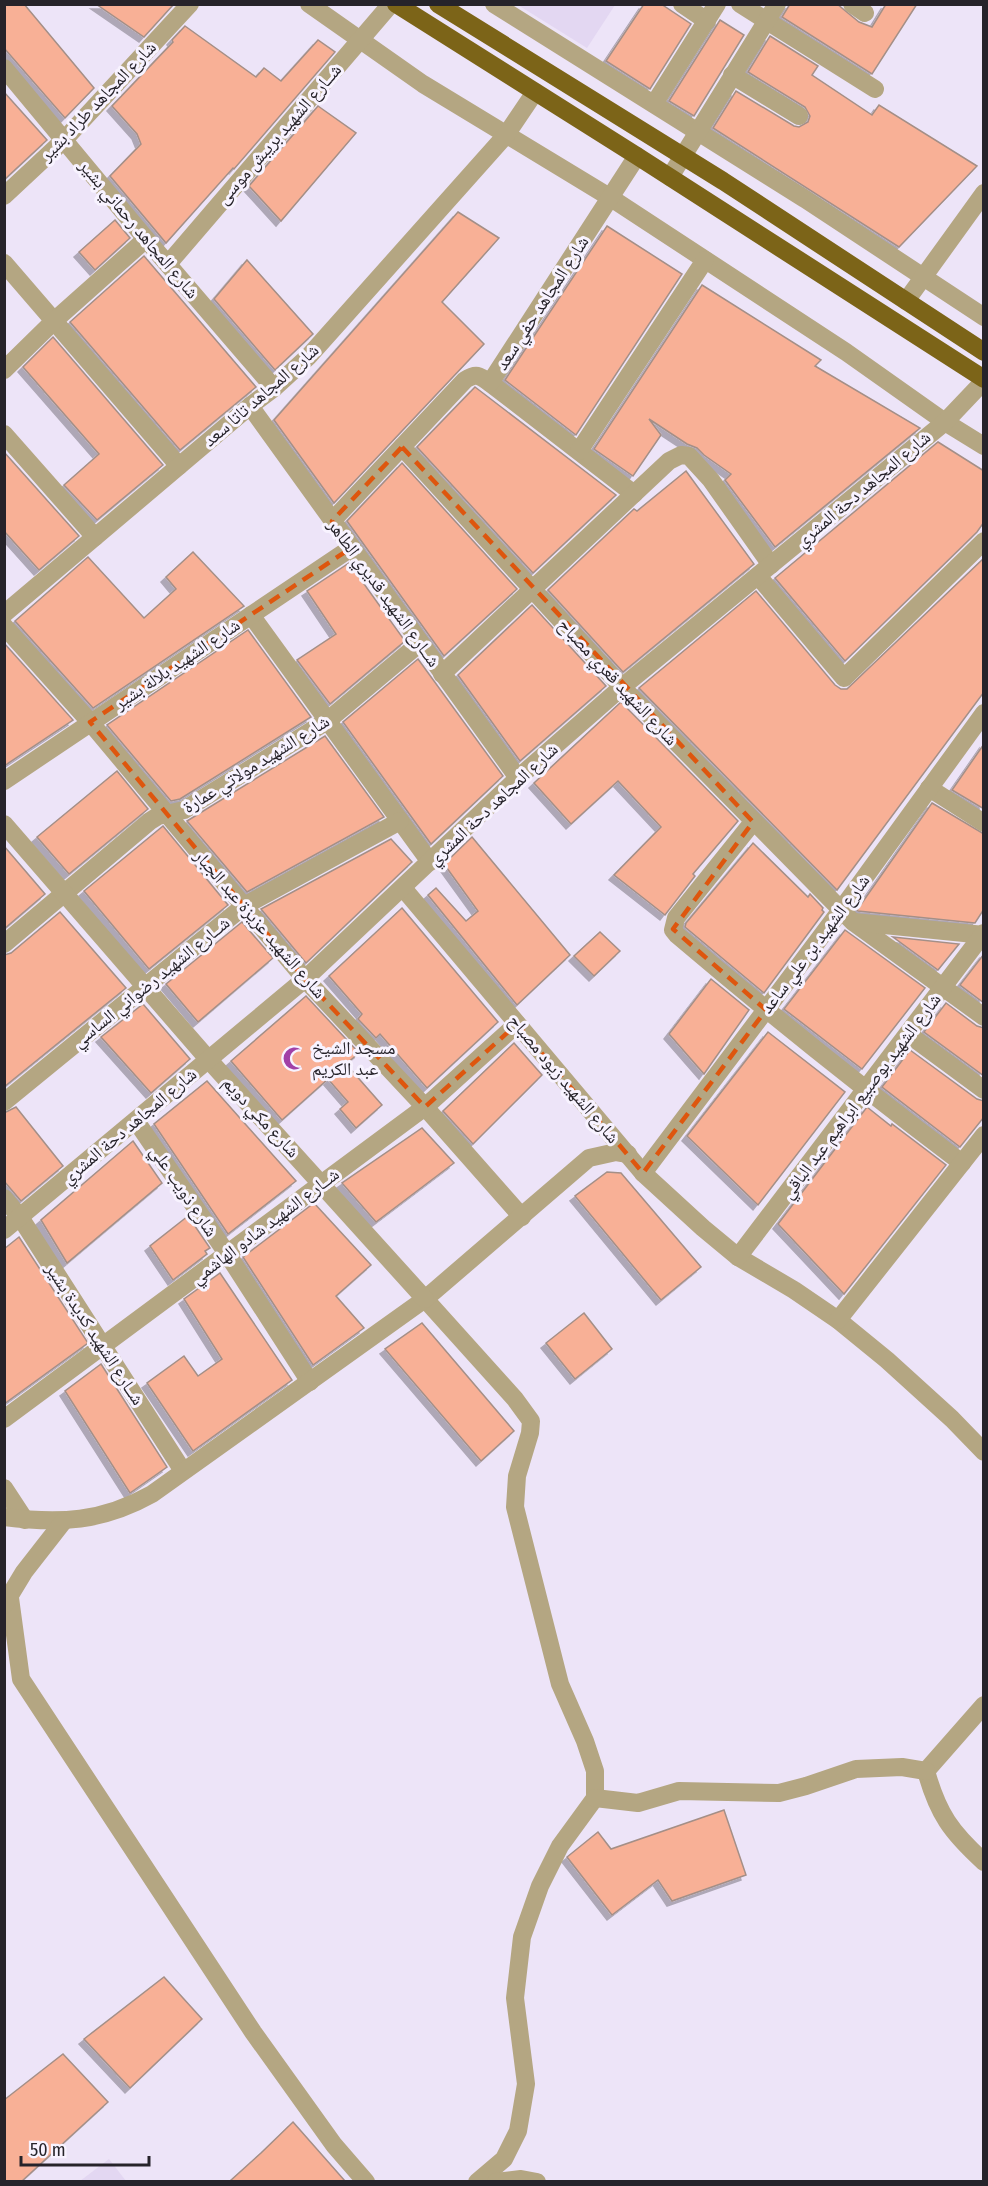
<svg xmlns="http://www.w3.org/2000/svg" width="988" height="2186" font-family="'Fira Sans Condensed','Noto Naskh Arabic',sans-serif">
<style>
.built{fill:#e3d7f2}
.building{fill:#f8b096;stroke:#a48f87;stroke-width:1.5;filter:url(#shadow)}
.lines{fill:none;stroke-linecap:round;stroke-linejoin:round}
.minor{stroke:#b4a682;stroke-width:18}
.tertiary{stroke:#b4a682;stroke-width:18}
.trunk{stroke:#7c6418;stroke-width:18}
.marked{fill:none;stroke:#de560e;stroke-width:4.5;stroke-dasharray:12 8;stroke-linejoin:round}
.labels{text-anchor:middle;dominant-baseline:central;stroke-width:6;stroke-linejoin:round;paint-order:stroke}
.street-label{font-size:18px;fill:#26232a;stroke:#f8f3ff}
.poi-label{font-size:18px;fill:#26232a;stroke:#f8f3ff;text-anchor:start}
</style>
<defs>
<filter id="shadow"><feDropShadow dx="-5" dy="5" stdDeviation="0" flood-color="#0004"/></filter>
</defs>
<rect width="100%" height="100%" fill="#ede4f8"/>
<g class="built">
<path d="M518,5H615L587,48Z"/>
<path d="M109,2159L126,2181H80Z"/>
</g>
<g class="building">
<path d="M4,4H24L94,88L65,118L4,48Z"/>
<path d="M96,4H174L144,37Z"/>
<path d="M644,4H661L691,24L650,89L606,61Z"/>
<path d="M790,4H837L859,22L872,27L886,4H917L872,74L782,17Z"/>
<path d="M720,20L744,35L694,116L669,101Z"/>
<path d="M185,26L256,77L264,68L281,81L318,40L335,52L234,169L233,168L166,243L110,176L141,144L137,134L112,106L173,42L172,40Z"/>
<path d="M770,36L818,66L812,75L872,115L879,105L977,166L899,247L713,128L736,91L794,126L799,127L808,122L810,116L805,107L748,72Z"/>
<path d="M4,92L47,140L4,180Z"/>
<path d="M318,106L356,133L281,221L249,186Z"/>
<path d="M458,212L499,238L442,302L484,344L334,503L274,420Z"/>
<path d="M115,220L130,238L95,270L79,252Z"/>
<path d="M607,226L682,274L576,435L505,380Z"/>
<path d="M144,256L256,387L180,450L70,322Z"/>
<path d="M247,260L313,334L275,370L214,299Z"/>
<path d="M702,285L821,360L815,366L920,428L775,547L725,480L731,474L704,455L697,448L687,444L649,419L661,435L633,476L594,449Z"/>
<path d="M53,337L163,465L97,520L64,485L99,454L23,367Z"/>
<path d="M475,387L616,495L533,573L417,447Z"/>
<path d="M938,442L984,471V522L977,532L845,661L775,578Z"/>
<path d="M4,452L79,536L39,570L4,531Z"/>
<path d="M402,463L517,589L444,656L347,521Z"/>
<path d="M686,471L754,564L623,672L548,590L634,509L637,511Z"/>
<path d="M193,552L244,606L93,708L15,621L88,557L144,618L176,589L166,577Z"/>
<path d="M984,558V692L837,890L639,688L756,591L835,685L841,689H847Z"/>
<path d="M349,563L405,641L330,704L297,660L336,634L307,591Z"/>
<path d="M532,605L606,686L520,761L458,675Z"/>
<path d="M248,630L311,717L180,799L171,801L107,725Z"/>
<path d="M4,643L73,720L4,766Z"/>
<path d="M418,659L503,776L431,844L343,722Z"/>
<path d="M621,702L738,821L693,874L695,876L665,915L614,875L661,827L618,781L571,824L534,783Z"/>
<path d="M325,736L384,817L247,892L187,821Z"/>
<path d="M984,744V809L952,790Z"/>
<path d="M117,771L148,809L69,874L37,837Z"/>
<path d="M932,803L984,834V909L975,923L858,911L857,910Z"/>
<path d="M163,826L228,905L149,969L84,891Z"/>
<path d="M472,837L570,955L517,1005L428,895L436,888L466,921L478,911L444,864Z"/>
<path d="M391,839L412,862L306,963L261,909Z"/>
<path d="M753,843L808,897L810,894L823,908L822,910L824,912L764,993L685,927L686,923Z"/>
<path d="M4,846L45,894L4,929Z"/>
<path d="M402,908L498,1022L427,1088L380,1034L376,1038L358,1019L362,1014L329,976Z"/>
<path d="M60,912L126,988L4,1087V955L11,953Z"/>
<path d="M242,922L273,958L198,1022L166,984Z"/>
<path d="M845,930L925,988L862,1069L784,1009Z"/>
<path d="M600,932L620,951L594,976L574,956Z"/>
<path d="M893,937L959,944L938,970Z"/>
<path d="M984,954V1003L960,985Z"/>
<path d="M711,979L749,1010L704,1074L669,1034Z"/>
<path d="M306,996L359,1053L346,1064L382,1105L356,1128L340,1109L348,1102L328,1079L282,1120L231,1061Z"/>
<path d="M946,1003L977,1026L984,1028V1076L924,1032Z"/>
<path d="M143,1004L190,1059L151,1093L101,1037Z"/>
<path d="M768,1032L845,1092L758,1205L687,1136Z"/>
<path d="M514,1043L542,1075L473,1144L443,1111Z"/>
<path d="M910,1050L977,1099L984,1101V1117L960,1147L882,1087Z"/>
<path d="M207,1081L296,1181L228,1234L154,1124Z"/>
<path d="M16,1107L63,1166L21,1201L4,1181V1113Z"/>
<path d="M867,1107L891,1126L892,1124L946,1165L844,1294L778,1224Z"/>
<path d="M422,1128L454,1163L376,1222L342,1183Z"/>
<path d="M133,1141L162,1183L67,1263L41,1220Z"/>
<path d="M607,1172L621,1173L701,1267L661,1300L575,1196Z"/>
<path d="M314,1203L371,1265L336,1296L364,1328L313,1365L243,1257Z"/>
<path d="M188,1216L210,1248L205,1251L207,1254L173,1280L150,1246Z"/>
<path d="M19,1237L88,1343L4,1404V1249Z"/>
<path d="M220,1273L292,1380L193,1451L147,1383L184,1356L198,1376L222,1359L184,1299Z"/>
<path d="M584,1313L612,1349L575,1379L546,1343Z"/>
<path d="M422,1323L514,1431L481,1461L385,1349Z"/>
<path d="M101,1364L167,1467L130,1493L65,1391Z"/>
<path d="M724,1810L746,1875L672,1901L658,1880L612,1915L567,1857L598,1832L611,1849Z"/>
<path d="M164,1977L202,2019L130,2088L84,2039Z"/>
<path d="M63,2054L108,2102L22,2181H4V2100Z"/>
<path d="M293,2122L345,2181H230L261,2153Z"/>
</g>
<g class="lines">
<g class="minor">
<path d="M309,4L423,84L611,198L846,352L945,422L984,446"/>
<path d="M494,4L805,199L984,317"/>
<path d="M682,4L707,21"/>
<path d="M740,4L875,89"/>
<path d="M852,4L865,13"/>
<path d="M4,68L146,239L274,388"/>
<path d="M732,75L799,116"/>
<path d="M654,104L717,4"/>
<path d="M670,177L777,4"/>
<path d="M4,196L64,140L190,4"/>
<path d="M4,263L179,466"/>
<path d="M168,264L391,4"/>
<path d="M906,301L984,193"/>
<path d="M4,370L55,320L146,239"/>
<path d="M490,383L634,494"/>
<path d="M250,406L518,778"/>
<path d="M4,434L95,537"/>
<path d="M402,447L622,687L853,922L984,1017"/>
<path d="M579,451L705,260"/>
<path d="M332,521L465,380C476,373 479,375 490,383L637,156"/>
<path d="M758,576L844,678L984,541"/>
<path d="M4,614L250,406L274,388L309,356L506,135L535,92"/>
<path d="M251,615L430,862"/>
<path d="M4,626L90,722L305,979L425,1107L522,1217"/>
<path d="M442,674L669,461L681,455L689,456L711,480L771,565"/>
<path d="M4,781L351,548"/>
<path d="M929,788L984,823"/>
<path d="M753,822L676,918L673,930L677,935C770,1014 865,1090 962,1163"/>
<path d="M403,888L643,1173L703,1228L738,1257L794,1290L838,1320L887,1360L952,1419L984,1452"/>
<path d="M854,922L984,935"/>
<path d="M4,944L150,821L158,816L184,810L327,721L420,643"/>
<path d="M908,1034L984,1090"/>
<path d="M4,1102L244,906L400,821"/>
<path d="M136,1121L228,1255L310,1382"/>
<path d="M643,1173L841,910L984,713"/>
<path d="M4,1198L20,1217L183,1471"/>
<path d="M738,1257L984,933"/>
<path d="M425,1299L515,1399L531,1421L530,1433L517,1476L515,1507L560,1684L585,1741L595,1771V1798L560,1846L540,1886L522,1937L515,1998L526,2084L518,2131L504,2159L477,2182"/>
<path d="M838,1320L984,1135"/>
<path d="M4,1419L425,1107L517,1024"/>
<path d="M4,1488L25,1520"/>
<path d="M4,1517C60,1524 102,1522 152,1494L425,1299L589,1158L616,1152L628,1154"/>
<path d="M10,1598L21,1679L253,2032L334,2145L366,2182"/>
<path d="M4,1605L24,1572L63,1522"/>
<path d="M926,1771C938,1814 951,1832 984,1862"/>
<path d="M926,1771L984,1705"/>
<path d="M595,1798L638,1803L679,1791L779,1793L806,1786L856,1769L902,1767L926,1771"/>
<path d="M496,2182L521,2179L537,2182"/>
</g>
<g class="tertiary">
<path d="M4,824L208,1059L425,1299"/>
<path d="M4,1230L305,979L518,778L622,687L945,422L984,381"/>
</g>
<g class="trunk">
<path d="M396,4L637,156L984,379"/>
<path d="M438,4L723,181L984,352"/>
</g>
</g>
<path class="marked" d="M402,447L753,822L673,929L766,1010L643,1173L517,1024L425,1107L305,979L90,722L351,548L332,521Z"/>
<defs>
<symbol id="mosque-bare" viewBox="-9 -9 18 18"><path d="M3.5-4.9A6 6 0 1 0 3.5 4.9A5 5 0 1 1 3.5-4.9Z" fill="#a240a7" stroke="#f8f3ff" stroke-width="2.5" paint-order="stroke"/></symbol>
</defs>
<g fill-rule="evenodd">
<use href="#mosque-bare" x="278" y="1042" width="33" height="33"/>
</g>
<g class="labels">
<g class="street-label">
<text transform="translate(98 101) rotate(-46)">شارع المجاهد طراد بشير</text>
<text transform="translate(279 134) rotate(-49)">شــارع الشهيد بريبش موسى</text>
<text transform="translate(139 229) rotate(50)">شارع المجاهد رحماني بشير</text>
<text transform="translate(542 303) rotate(-57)">شارع المجاهد حفي سعد</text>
<text transform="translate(261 395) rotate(-41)">شارع المجاهد تاتا سعد</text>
<text transform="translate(863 489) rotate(-40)">شارع المجاهد دحة المشري</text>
<text transform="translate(384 593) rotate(54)">شــارع الشهيد قديري الطاهر</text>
<text transform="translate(177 664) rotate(-34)">شارع الشهيد بلالة بشير</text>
<text transform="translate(618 682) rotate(47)">شارع الشهيد قعري مصباح</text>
<text transform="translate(256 764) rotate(-32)">شارع الشهيد مولاتي عمارة</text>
<text transform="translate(493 804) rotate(-43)">شارع المجاهد دحة المشري</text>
<text transform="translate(260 924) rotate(49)">شارع الشهيد عزيزة عبد الجبار</text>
<text transform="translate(815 944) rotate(-53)">شارع الشهيد بن علي ساعد</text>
<text transform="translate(151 982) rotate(-39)">شــارع الشهيد رضواني الساسي</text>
<text transform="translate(564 1079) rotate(50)">شارع الشهيد زيود مصباح</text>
<text transform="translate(861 1096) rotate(-53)">شارع الشهيد بوصبيع ابراهيم عبد الباقي</text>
<text transform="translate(261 1117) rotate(47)">شارع مكي دويم</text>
<text transform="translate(129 1126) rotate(-40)">شارع المجاهد دحة المشري</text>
<text transform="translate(184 1191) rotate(56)">شارع ذويب علي</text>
<text transform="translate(265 1226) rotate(-37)">شــارع الشهيد شادو الهاشمي</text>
<text transform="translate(95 1334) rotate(57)">شــارع الشهيد كديدة بشير</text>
</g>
<g class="poi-label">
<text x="312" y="1048">مسجد الشيخ<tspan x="312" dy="21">عبد الكريم</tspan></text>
</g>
</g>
<rect width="988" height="2186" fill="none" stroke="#26232a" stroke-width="12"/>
<path d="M21 2156v9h128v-9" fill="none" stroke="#26232a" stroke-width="3"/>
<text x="30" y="2156" font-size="18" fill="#26232a" stroke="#f8f3ff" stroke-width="4.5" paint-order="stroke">50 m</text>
</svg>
